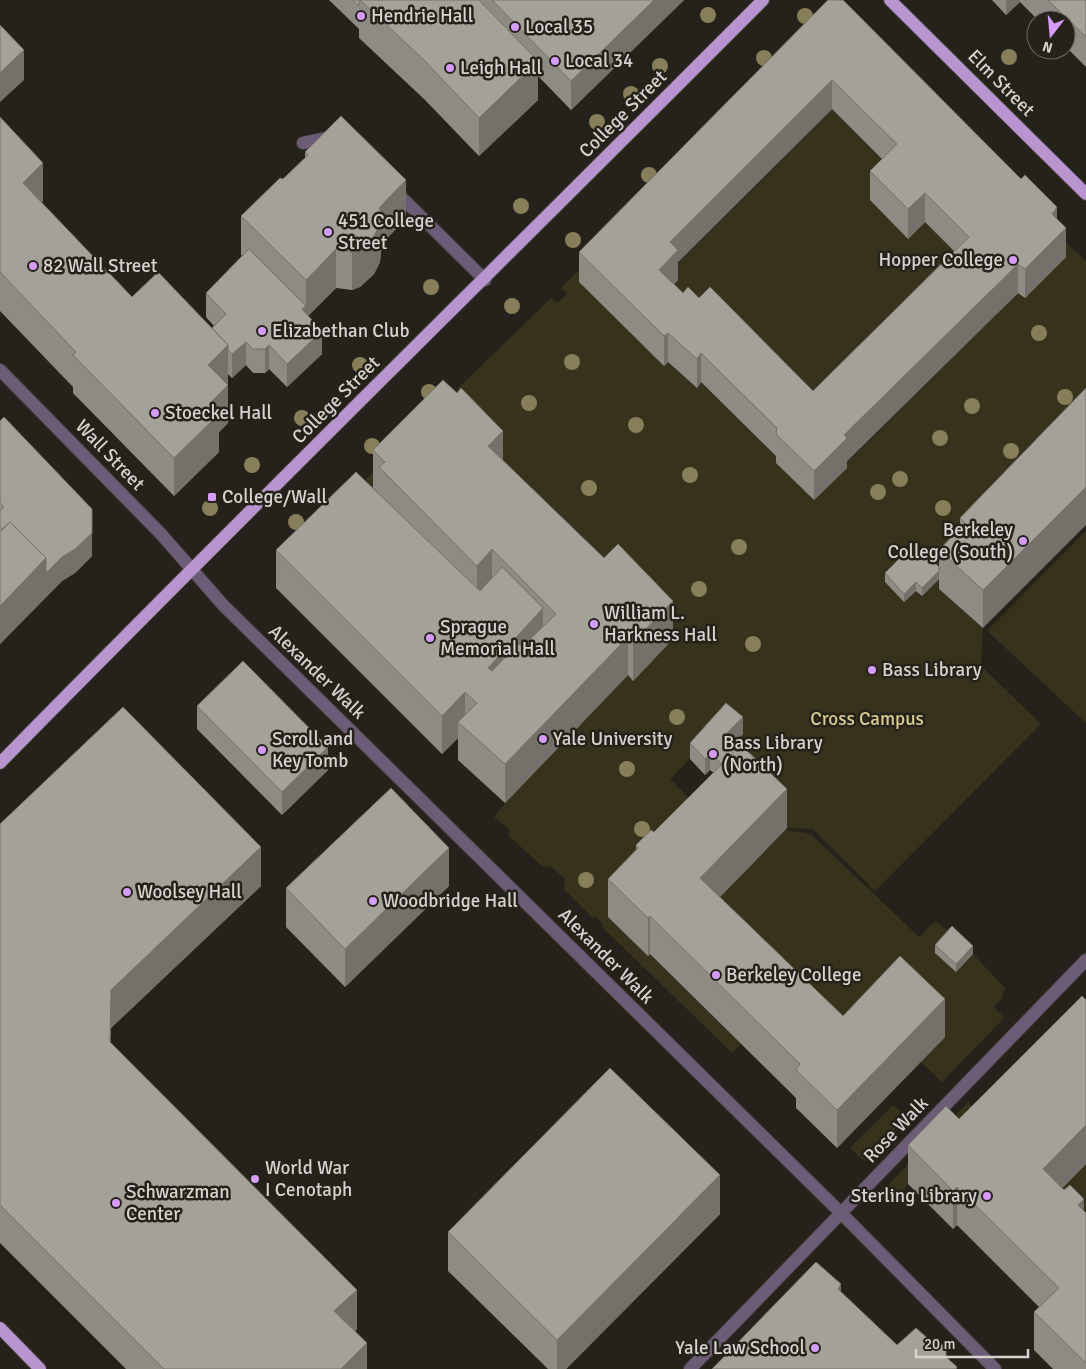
<svg xmlns="http://www.w3.org/2000/svg" width="1086" height="1369" font-family="Signika,sans-serif">
<style>
.green{fill:#37321b;fill-rule:evenodd}
.lines{fill:none;stroke-linecap:round;stroke-linejoin:round}
.minor-casing{stroke:#403e37;stroke-width:14}
.major-casing{stroke:#403e37;stroke-width:14}
.minor{stroke:#6d5c78;stroke-width:12}
.major{stroke:#b995d0;stroke-width:12}
.tree{fill:#877f5a}
.wall{fill:#8d8b83;fill-rule:evenodd}
.shaded-wall{fill:#73716a}
.building{fill:#a4a298;stroke:#73716a;fill-rule:evenodd}
.poi-dot{fill:#d59bfa;stroke:#24221a;stroke-width:2}
.labels{text-anchor:middle;dominant-baseline:central;stroke-width:5;stroke-linejoin:round;paint-order:stroke}
.poi-label{font-size:19px;fill:#d4d3cd;stroke:#24221a;text-anchor:start}
.street-label{font-size:19px;fill:#d4d3cd;stroke:#24221a}
.park-label{font-size:19px;fill:#d8cb8f;stroke:#24221a}
</style>
<rect width="100%" height="100%" fill="#24221a"/>
<g class="green">
<path d="M832,109L897,173L907,239L925,222L969,266L813,420L659,299L670,271Z"/>
<path d="M609,239L579,282L664,365L668,362L697,388L701,382L777,457V463L814,500L847,468L845,464L1018,293L1025,298L1066,257L1063,240L1086,261V428L939,589L983,628L981,666L1041,724L875,891L813,829L787,828L741,784L690,759L670,779L708,817L648,956L650,954L741,1044L732,1053L601,926L603,924L596,917L594,919L564,889L565,879L550,866L543,867L509,836V829L494,817L505,803L628,675L633,680L673,640L374,488L385,500L364,483L366,479L439,407L457,395V389L551,298L557,303L567,294L561,288ZM915,551L922,596L916,591L904,602Z"/>
<path d="M1086,531V723L987,631Z"/>
<path d="M785,830L811,834L919,937L935,921L952,934L956,972L973,954L1005,988L1002,998L994,1006L1004,1018L942,1082L921,1062L862,1036L700,917Z"/>
<path d="M968,1102L981,1115L908,1184L899,1198L887,1186Z"/>
<path d="M893,1105L907,1117L864,1161L850,1148Z"/>
<path d="M1086,1164V1252L1043,1208Z"/>
</g>
<g class="lines">
<defs>
<g id="minor">
<path d="M303,143L332,137"/>
<path d="M394,190L485,280"/>
<path d="M0,370L161,534L223,605L841,1213L995,1369"/>
<path d="M690,1369L1086,960"/>
</g>
<g id="major">
<path d="M890,0L1086,194"/>
<path d="M0,763C252,506 509,255 763,0"/>
<path d="M0,1328L40,1369"/>
</g>
</defs>
<use href="#minor" class="minor-casing"/>
<use href="#major" class="major-casing"/>
<use href="#minor" class="minor"/>
<use href="#major" class="major"/>
</g>
<g class="tree">
<circle cx="708" cy="15" r="8"/>
<circle cx="805" cy="16" r="8"/>
<circle cx="1009" cy="57" r="8"/>
<circle cx="764" cy="58" r="8"/>
<circle cx="660" cy="66" r="8"/>
<circle cx="631" cy="94" r="8"/>
<circle cx="597" cy="122" r="8"/>
<circle cx="649" cy="175" r="8"/>
<circle cx="521" cy="206" r="8"/>
<circle cx="573" cy="240" r="8"/>
<circle cx="431" cy="287" r="8"/>
<circle cx="512" cy="306" r="8"/>
<circle cx="1039" cy="333" r="8"/>
<circle cx="572" cy="362" r="8"/>
<circle cx="360" cy="365" r="8"/>
<circle cx="429" cy="392" r="8"/>
<circle cx="1065" cy="397" r="8"/>
<circle cx="529" cy="403" r="8"/>
<circle cx="972" cy="406" r="8"/>
<circle cx="302" cy="418" r="8"/>
<circle cx="636" cy="425" r="8"/>
<circle cx="940" cy="438" r="8"/>
<circle cx="372" cy="446" r="8"/>
<circle cx="1011" cy="451" r="8"/>
<circle cx="252" cy="465" r="8"/>
<circle cx="690" cy="475" r="8"/>
<circle cx="900" cy="479" r="8"/>
<circle cx="589" cy="488" r="8"/>
<circle cx="878" cy="492" r="8"/>
<circle cx="210" cy="508" r="8"/>
<circle cx="943" cy="508" r="8"/>
<circle cx="296" cy="522" r="8"/>
<circle cx="739" cy="547" r="8"/>
<circle cx="699" cy="589" r="8"/>
<circle cx="753" cy="644" r="8"/>
<circle cx="677" cy="717" r="8"/>
<circle cx="627" cy="769" r="8"/>
<circle cx="642" cy="829" r="8"/>
<circle cx="586" cy="880" r="8"/>
</g>
<g class="wall">
<path d="M329,0H684L571,110L538,76V100L479,156L424,99L359,38V29Z"/>
<path d="M828,0L1057,220L1066,257L1025,298L1018,293L847,461V468L814,500L776,463V456L701,382L697,388L668,362L664,366L579,282V252ZM832,109L882,159L870,171V200L908,239L925,222L954,251L813,391L699,298L683,293L674,284L678,280V262Z"/>
<path d="M992,0H1086V67L1066,47V20H1038L1020,2L1006,15Z"/>
<path d="M0,117L43,201L42,203L132,297L212,328L214,326L206,317V293L243,256L241,255V216L283,179L305,158V152L406,219L382,243L380,262L374,274L360,287L352,290L336,288L308,316L322,354L287,387L269,369L265,373H253L246,365L232,378L228,374V383L227,384L228,423L219,432V452L174,496L73,393V387L0,311Z"/>
<path d="M1086,388L983,628L939,589V579L922,596L916,591L904,602L885,582V573L939,567V550L960,528V518Z"/>
<path d="M0,421L92,556L75,573L62,581L0,644Z"/>
<path d="M373,450L503,461L673,639L633,681L628,675L505,803L458,760V738L442,754L276,588V550L373,488Z"/>
<path d="M197,706L328,770L282,815L197,729Z"/>
<path d="M743,734L735,741L787,828L720,897L843,1016L945,1037L837,1148L796,1108V1098L650,954L648,956L608,917V879L636,851V845L654,832L714,773L710,770L705,775L690,759V743Z"/>
<path d="M0,824L261,886L111,1028L110,1043L357,1329L355,1331L367,1369H126L0,1243Z"/>
<path d="M449,886L345,987L286,927V888Z"/>
<path d="M935,945L973,954L956,972L935,953Z"/>
<path d="M1086,1000V1164L1062,1188L1086,1213V1369H1053L1034,1350V1312L1039,1307L957,1225L953,1229L908,1184V1145L959,1119Z"/>
<path d="M720,1214L566,1369H548L448,1271V1232Z"/>
</g>
<g class="shaded-wall">
<path d="M654,0H684L571,110V81Z"/>
<path d="M1006,0H1020V2L1006,15Z"/>
<path d="M24,50V80L0,102V73Z"/>
<path d="M538,61V100L479,156V118Z"/>
<path d="M832,80V109L678,262V280L659,299V270L670,242Z"/>
<path d="M43,163V201L23,221V183Z"/>
<path d="M406,180V219L382,243L380,262L374,274L360,287L352,290V252L379,208Z"/>
<path d="M925,193V222L908,239V209Z"/>
<path d="M1057,207V236L1066,228V257L1025,298V269L1052,214Z"/>
<path d="M336,249V288L306,318L302,309L306,306V280Z"/>
<path d="M1018,264V293L847,461V468L814,500V471L844,435Z"/>
<path d="M322,331V354L287,387V364Z"/>
<path d="M668,333V362L664,366V336Z"/>
<path d="M246,342V365L232,378V354Z"/>
<path d="M228,345V383L208,403V365Z"/>
<path d="M269,345V369L265,373V349Z"/>
<path d="M701,353V382L697,388V359Z"/>
<path d="M228,385V423L219,432V452L174,496V458L209,404Z"/>
<path d="M503,431V470L488,446Z"/>
<path d="M1086,487V525L983,628V590Z"/>
<path d="M92,533V556L75,573L62,581L0,644V606L46,558L62,557Z"/>
<path d="M492,549V587L477,604V566Z"/>
<path d="M939,571V579L922,596V588Z"/>
<path d="M916,582V591L904,602V594Z"/>
<path d="M673,601V639L633,681V642Z"/>
<path d="M543,608V646L488,706V668Z"/>
<path d="M628,637V675L505,803V764Z"/>
<path d="M465,692V728L458,722V738L442,754V716Z"/>
<path d="M743,717V734L727,749V733Z"/>
<path d="M328,747V770L282,815V792Z"/>
<path d="M710,754V770L705,775V759Z"/>
<path d="M787,789V828L700,917V878Z"/>
<path d="M261,847V886L111,1028L110,1081L111,990Z"/>
<path d="M449,848V886L345,987V949Z"/>
<path d="M650,916V954L648,956V918Z"/>
<path d="M973,946V954L956,972V964Z"/>
<path d="M945,999V1037L837,1148V1110Z"/>
<path d="M1086,1125V1164L1043,1208V1169Z"/>
<path d="M720,1175V1214L566,1369H557V1340Z"/>
<path d="M957,1187V1225L953,1229V1191Z"/>
<path d="M1084,1199V1237L1078,1205Z"/>
<path d="M841,1284V1323L838,1289Z"/>
<path d="M357,1290V1329L334,1349V1311Z"/>
<path d="M367,1343V1369H341Z"/>
</g>
<g class="building">
<path d="M353,0H359V6Z"/>
<path d="M360,0H479L538,61L479,118L424,60Z"/>
<path d="M492,0H654L571,81Z"/>
<path d="M828,0H843L1021,179L1025,175L1057,207L1052,214L1066,228L1025,269L1018,264L844,435L847,438L814,471L776,434L777,428L701,353L697,359L668,333L664,336L579,252ZM832,80L897,144L870,171L908,209L925,193L969,237L813,391L710,287L699,298L688,287L683,293L659,270L678,250L670,242Z"/>
<path d="M1048,0H1086V37Z"/>
<path d="M0,25L24,50L0,73Z"/>
<path d="M341,116L406,180L379,208L382,214L380,224L374,236L360,248L352,252L336,249L306,280L241,216L280,178L283,179L308,155L305,152Z"/>
<path d="M0,117L43,163L23,183L132,297L158,272L228,345L208,365L228,385L209,404L219,414L174,458L73,355L76,352L0,272Z"/>
<path d="M249,249L306,306L302,309L322,331L287,364L269,345L265,349H253L246,342L232,354L228,350V345L212,328L226,314L206,293Z"/>
<path d="M443,380L457,393L461,388L503,431L488,446L604,558L618,544L673,601L633,642L628,637L505,764L458,722L477,703L465,692L442,716L276,550L356,472L480,591L502,567L543,608L488,668L492,671L518,644L523,646L556,614L492,549L477,566L379,467L385,462L373,450Z"/>
<path d="M1086,388V487L983,590L939,550L965,523L960,518Z"/>
<path d="M4,417L92,509V533L75,549L62,557L46,573V558L10,522L2,529L0,527V511L4,507L0,503V421Z"/>
<path d="M10,522L46,558L0,606V532Z"/>
<path d="M915,543L939,567V571L922,588L916,582L904,594L885,573Z"/>
<path d="M243,661L328,747L282,792L197,706Z"/>
<path d="M726,703L743,717L727,733L741,746L722,764L710,754L705,759L690,743Z"/>
<path d="M123,707L261,847L111,990L110,1042L357,1290L334,1311L367,1343L341,1369H164L0,1205V824Z"/>
<path d="M741,745L787,789L700,878L843,1016L900,956L945,999L837,1110L796,1070L800,1064L650,916L648,918L608,879L638,848L636,845L651,830L654,832Z"/>
<path d="M391,788L449,848L345,949L286,888Z"/>
<path d="M952,926L973,946L956,964L935,945Z"/>
<path d="M1082,996L1086,1000V1125L1043,1169L1064,1190L1070,1185L1084,1199L1078,1205L1086,1213V1363L1034,1312L1059,1288L957,1187L953,1191L908,1145L946,1106L959,1119Z"/>
<path d="M610,1068L720,1175L557,1340L448,1232Z"/>
<path d="M816,1262L841,1284L838,1289L897,1345L916,1328L932,1342L938,1341L946,1348V1357L957,1367L956,1369H712Z"/>
</g>
<g class="poi-dot">
<circle cx="361" cy="16" r="5"/>
<circle cx="515" cy="27" r="5"/>
<circle cx="555" cy="61" r="5"/>
<circle cx="450" cy="68" r="5"/>
<circle cx="328" cy="232" r="5"/>
<circle cx="1013" cy="260" r="5"/>
<circle cx="33" cy="266" r="5"/>
<circle cx="262" cy="331" r="5"/>
<circle cx="155" cy="413" r="5"/>
<rect x="207" y="492" width="10" height="10" rx="2.5"/>
<circle cx="1023" cy="541" r="5"/>
<circle cx="594" cy="624" r="5"/>
<circle cx="430" cy="638" r="5"/>
<circle cx="872" cy="670" r="5"/>
<circle cx="543" cy="739" r="5"/>
<circle cx="262" cy="750" r="5"/>
<circle cx="713" cy="754" r="5"/>
<circle cx="127" cy="892" r="5"/>
<circle cx="373" cy="901" r="5"/>
<circle cx="716" cy="975" r="5"/>
<circle cx="255" cy="1179" r="5"/>
<circle cx="987" cy="1196" r="5"/>
<circle cx="116" cy="1203" r="5"/>
<circle cx="815" cy="1348" r="5"/>
</g>
<g class="labels">
<g class="poi-label">
<text x="371" y="16">Hendrie Hall</text>
<text x="525" y="27">Local 35</text>
<text x="565" y="61">Local 34</text>
<text x="460" y="68">Leigh Hall</text>
<text x="338" y="221">451 College<tspan x="338" dy="22">Street</tspan></text>
<text x="1003" y="260" text-anchor="end">Hopper College</text>
<text x="43" y="266">82 Wall Street</text>
<text x="272" y="331">Elizabethan Club</text>
<text x="165" y="413">Stoeckel Hall</text>
<text x="222" y="497">College/Wall</text>
<text x="1013" y="530" text-anchor="end">Berkeley<tspan x="1013" dy="22">College (South)</tspan></text>
<text x="604" y="613">William L.<tspan x="604" dy="22">Harkness Hall</tspan></text>
<text x="440" y="627">Sprague<tspan x="440" dy="22">Memorial Hall</tspan></text>
<text x="882" y="670">Bass Library</text>
<text x="272" y="739">Scroll and<tspan x="272" dy="22">Key Tomb</tspan></text>
<text x="553" y="739">Yale University</text>
<text x="723" y="743">Bass Library<tspan x="723" dy="22">(North)</tspan></text>
<text x="137" y="892">Woolsey Hall</text>
<text x="383" y="901">Woodbridge Hall</text>
<text x="726" y="975">Berkeley College</text>
<text x="265" y="1168">World War<tspan x="265" dy="22">I Cenotaph</tspan></text>
<text x="126" y="1192">Schwarzman<tspan x="126" dy="22">Center</tspan></text>
<text x="977" y="1196" text-anchor="end">Sterling Library</text>
<text x="805" y="1348" text-anchor="end">Yale Law School</text>
</g>
<g class="street-label">
<text transform="translate(1001 83) rotate(45)">Elm Street</text>
<text transform="translate(623 114) rotate(-45)">College Street</text>
<text transform="translate(336 400) rotate(-45)">College Street</text>
<text transform="translate(110 455) rotate(46)">Wall Street</text>
<text transform="translate(317 672) rotate(44)">Alexander Walk</text>
<text transform="translate(606 956) rotate(45)">Alexander Walk</text>
<text transform="translate(896 1130) rotate(-46)">Rose Walk</text>
</g>
<g class="park-label">
<text x="867" y="719">Cross Campus</text>
</g>
</g>
<g transform="translate(1051 35) rotate(196)"><circle r="24" fill="#24221a" stroke="#6a6962"/>
<path d="M0-4L9 19L0 12L-9 19Z" fill="#d59bfa"/>
<text y="-8" font-size="14" font-weight="bold" text-anchor="middle" fill="#d4d3cd">N</text>
</g>
<path d="M916 1349v8h112v-8" fill="none" stroke="#d4d3cd" stroke-width="2.5"/>
<text x="924" y="1349" font-size="15" fill="#d4d3cd" stroke="#24221a" stroke-width="4" paint-order="stroke">20 m</text>
</svg>
